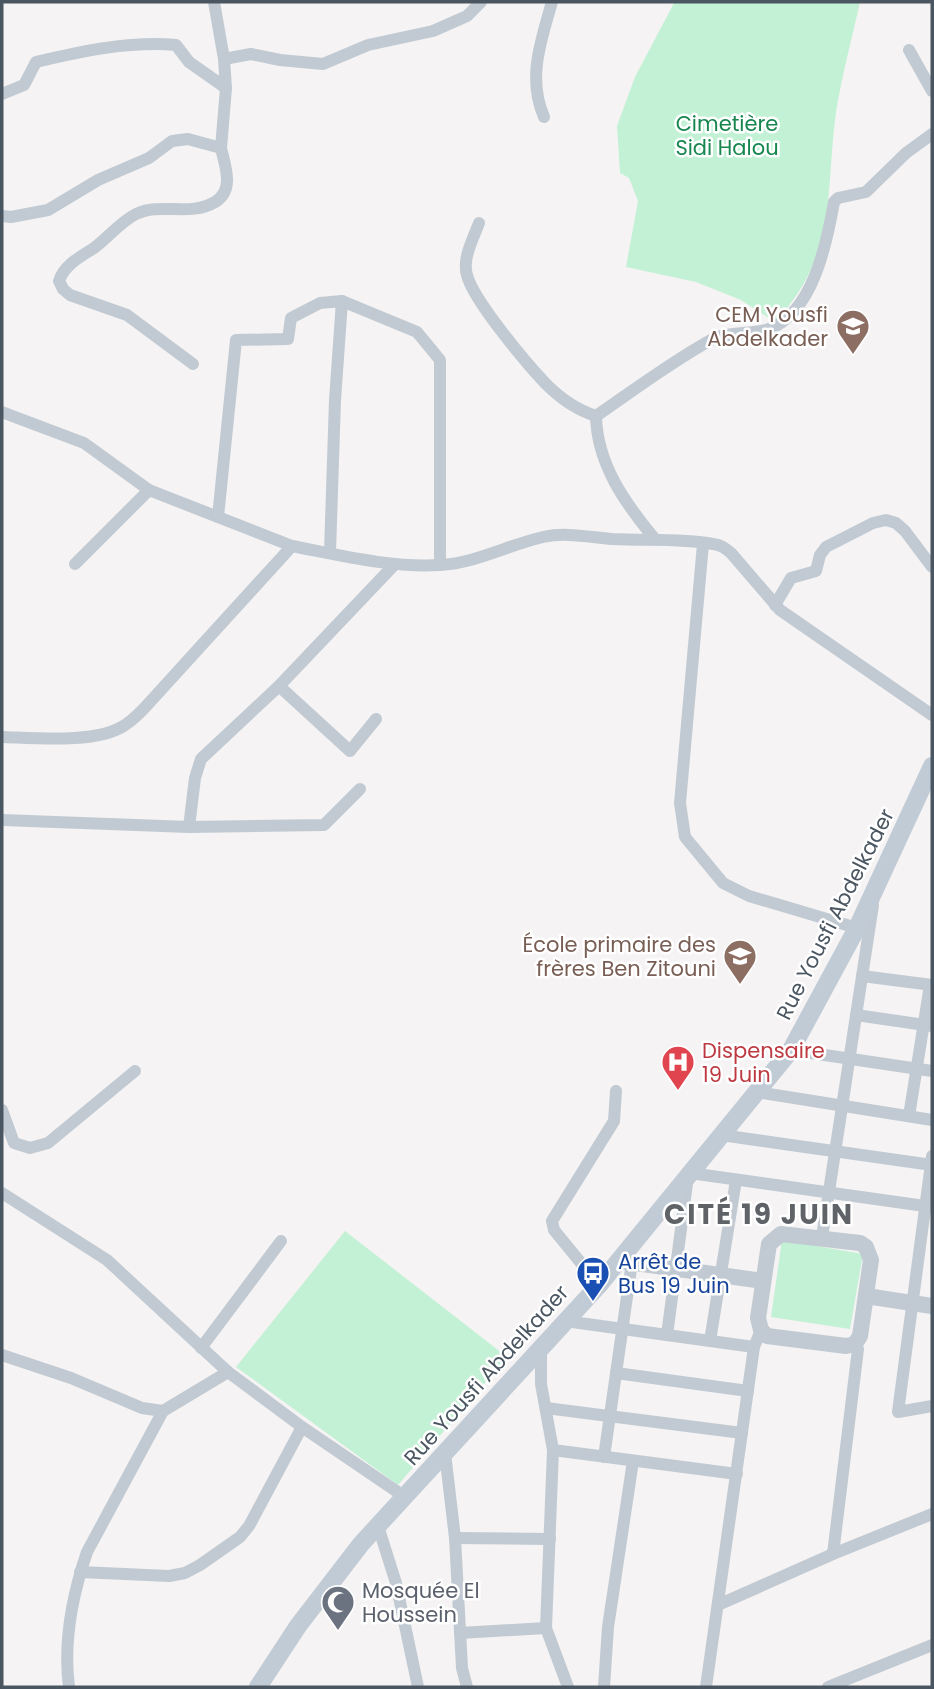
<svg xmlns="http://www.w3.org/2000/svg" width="934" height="1689" font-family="Poppins,sans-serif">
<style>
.green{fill:#c3f1d5}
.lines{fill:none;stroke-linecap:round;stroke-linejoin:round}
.minor{stroke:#c1cad2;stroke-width:12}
.tertiary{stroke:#c1cad2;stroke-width:16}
.secondary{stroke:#c1cbd6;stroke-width:18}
.labels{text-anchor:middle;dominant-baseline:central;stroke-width:5;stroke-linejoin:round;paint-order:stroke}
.park-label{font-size:21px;fill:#17864f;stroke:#fff}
.education-label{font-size:21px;fill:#785e54;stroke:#fff;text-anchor:end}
.street-label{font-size:21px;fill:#4a5661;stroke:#fff}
.health-label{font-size:21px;fill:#be3a42;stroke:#fff;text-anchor:start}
.transit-label{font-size:21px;fill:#164399;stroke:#fff;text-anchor:start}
.worship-label{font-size:21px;fill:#5b616d;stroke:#fff;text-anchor:start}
.district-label{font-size:28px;font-weight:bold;letter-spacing:2px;fill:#5f6368;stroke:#fff}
</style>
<rect width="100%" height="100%" fill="#f5f3f3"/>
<g class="green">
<path d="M669,2H860C852,38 842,75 836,112C825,195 838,254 775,322L741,300L696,282L626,267L638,201L629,178L620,173L617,126L635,77L674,3Z"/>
<path d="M345,1231L507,1357L398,1485L236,1367Z"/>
<path d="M782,1240L863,1254L850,1329L771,1317Z"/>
</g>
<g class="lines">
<g class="minor">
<path d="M909,50L932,91"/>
<path d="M224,59L251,54L280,60L323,64L368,45L433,31L467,16L481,2"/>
<path d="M2,94L24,85L36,62C82,51 129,41 176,45L189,62L226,88"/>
<path d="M544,117C527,78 541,41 552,2"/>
<path d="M2,216L11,217L48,210L98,180L149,158L172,141L188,139L221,148L226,88L224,59L214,2"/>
<path d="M479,223C473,239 462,259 467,275C473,300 527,364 546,384C560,398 577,410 596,416"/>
<path d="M342,301L417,332L440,360V565"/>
<path d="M193,364L127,315L70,295L63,289L59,281C64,265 80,257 94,248C108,238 120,222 136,214C161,202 190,217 215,202C235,190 225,166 221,148"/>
<path d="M2,412L84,443L149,490L292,546C339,555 391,568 440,565C476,563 508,545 543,537C566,532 588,537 612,539C645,541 680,538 713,544C721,545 725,548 731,553L780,610L932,715"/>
<path d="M218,517L236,340L288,339L291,318L320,303L342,301L335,400L330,552"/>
<path d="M654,538C625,503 597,464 596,416C634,390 671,362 711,340C728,331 751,335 769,329C813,313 827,242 834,202L838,198L866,192L906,153L932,134"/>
<path d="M703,544L680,803L685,837L723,883L749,896L857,928"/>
<path d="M75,564L149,490"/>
<path d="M775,605L791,578L816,571L820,555L826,547L873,523L886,520L896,523L905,531L932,567"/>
<path d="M279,686L350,751L376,719"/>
<path d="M2,737C34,738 98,744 125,725C134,719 142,711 149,703L292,546"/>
<path d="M2,820L189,827L324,825L360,789"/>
<path d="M189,827L195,778L201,759L279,686L395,564"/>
<path d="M862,976L932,985"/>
<path d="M856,1015L932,1026"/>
<path d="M791,1050L932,1071"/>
<path d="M757,1092L932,1120"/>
<path d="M2,1110L14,1143L30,1148L48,1143L135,1071"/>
<path d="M909,1116L930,985"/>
<path d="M721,1135L932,1165"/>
<path d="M932,1156L898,1412L932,1406"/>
<path d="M690,1173L932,1207"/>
<path d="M2,1193L107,1260L228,1372"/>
<path d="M822,1237L873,905"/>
<path d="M599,1285L554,1230L552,1221L614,1121L616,1091"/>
<path d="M565,1321L754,1347"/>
<path d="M667,1335L688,1176"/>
<path d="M710,1341L736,1180"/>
<path d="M201,1348L281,1241"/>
<path d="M541,1351V1384L553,1450L546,1628L568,1687"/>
<path d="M2,1355L71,1378L142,1408L163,1411L228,1372L302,1427L405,1497"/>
<path d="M616,1373L748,1391"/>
<path d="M546,1408L742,1433"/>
<path d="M553,1450L737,1474"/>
<path d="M445,1453L455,1538L462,1668L467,1687"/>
<path d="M604,1457L632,1262"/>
<path d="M378,1526L396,1583L418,1687"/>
<path d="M455,1538L550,1539"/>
<path d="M833,1554L858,1349L855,1344"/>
<path d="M80,1572L169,1576L185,1573L200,1565L240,1537L249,1526L302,1427"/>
<path d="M718,1605L833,1554L932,1514"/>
<path d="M460,1633L546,1628"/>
<path d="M69,1687C63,1641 72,1596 87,1552L163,1411"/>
<path d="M604,1687L608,1627L633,1461"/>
<path d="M706,1687L754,1347L761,1330"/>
<path d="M828,1687L932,1645"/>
</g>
<g class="tertiary">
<path d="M781,1234L860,1243L866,1247L871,1260L860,1336L855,1344L846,1346L767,1336L761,1330L758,1318L769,1244Z"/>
<path d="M621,1261L763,1281"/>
<path d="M866,1296L932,1306"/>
</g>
<path class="secondary" d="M258,1687L298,1626L361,1544L599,1285L791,1050L857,928L932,766"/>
</g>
<defs>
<symbol id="school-pin" viewBox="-11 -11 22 30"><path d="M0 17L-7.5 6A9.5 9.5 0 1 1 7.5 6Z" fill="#8d6e63" stroke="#fff"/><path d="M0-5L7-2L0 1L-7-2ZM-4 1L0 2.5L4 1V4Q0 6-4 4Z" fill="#fff"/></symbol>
<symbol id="hospital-pin" viewBox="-11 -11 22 30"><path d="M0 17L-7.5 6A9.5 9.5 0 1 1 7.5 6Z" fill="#e0444e" stroke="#fff"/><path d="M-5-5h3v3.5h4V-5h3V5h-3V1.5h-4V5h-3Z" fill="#fff"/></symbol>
<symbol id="bus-pin" viewBox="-11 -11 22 30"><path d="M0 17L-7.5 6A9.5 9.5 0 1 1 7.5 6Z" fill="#1a4fb4" stroke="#fff"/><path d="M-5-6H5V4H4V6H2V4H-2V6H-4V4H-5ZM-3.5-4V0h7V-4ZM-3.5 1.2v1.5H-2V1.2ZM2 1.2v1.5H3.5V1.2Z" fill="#fff"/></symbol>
<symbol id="mosque-pin" viewBox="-11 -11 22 30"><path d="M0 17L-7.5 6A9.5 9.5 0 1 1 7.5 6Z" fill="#6b7280" stroke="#fff"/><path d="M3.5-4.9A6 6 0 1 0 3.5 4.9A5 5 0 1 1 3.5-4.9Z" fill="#fff"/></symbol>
</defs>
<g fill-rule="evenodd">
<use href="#school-pin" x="834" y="307" width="38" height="52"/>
<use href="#school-pin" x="721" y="937" width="38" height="52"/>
<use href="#hospital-pin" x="659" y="1043" width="38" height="52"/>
<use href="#bus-pin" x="574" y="1254" width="38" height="52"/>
<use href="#mosque-pin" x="319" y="1583" width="38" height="52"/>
</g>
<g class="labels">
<g class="park-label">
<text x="727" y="123">Cimetière<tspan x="727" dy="24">Sidi Halou</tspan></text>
</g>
<g class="education-label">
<text x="828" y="314">CEM Yousfi<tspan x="828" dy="24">Abdelkader</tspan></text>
<text x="716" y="944">École primaire des<tspan x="716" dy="24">frères Ben Zitouni</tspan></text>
</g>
<g class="street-label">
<text transform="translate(835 914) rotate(-63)">Rue Yousfi Abdelkader</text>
<text transform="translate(486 1375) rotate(-48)">Rue Yousfi Abdelkader</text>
</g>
<g class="health-label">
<text x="702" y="1050">Dispensaire<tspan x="702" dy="24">19 Juin</tspan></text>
</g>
<g class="transit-label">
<text x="618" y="1261">Arrêt de<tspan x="618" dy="24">Bus 19 Juin</tspan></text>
</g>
<g class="worship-label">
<text x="362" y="1590">Mosquée El<tspan x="362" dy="24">Houssein</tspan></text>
</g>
<g class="district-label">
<text x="759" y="1214">CITÉ 19 JUIN</text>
</g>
</g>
<rect width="934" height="1689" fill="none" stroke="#4a5661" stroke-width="7"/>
</svg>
